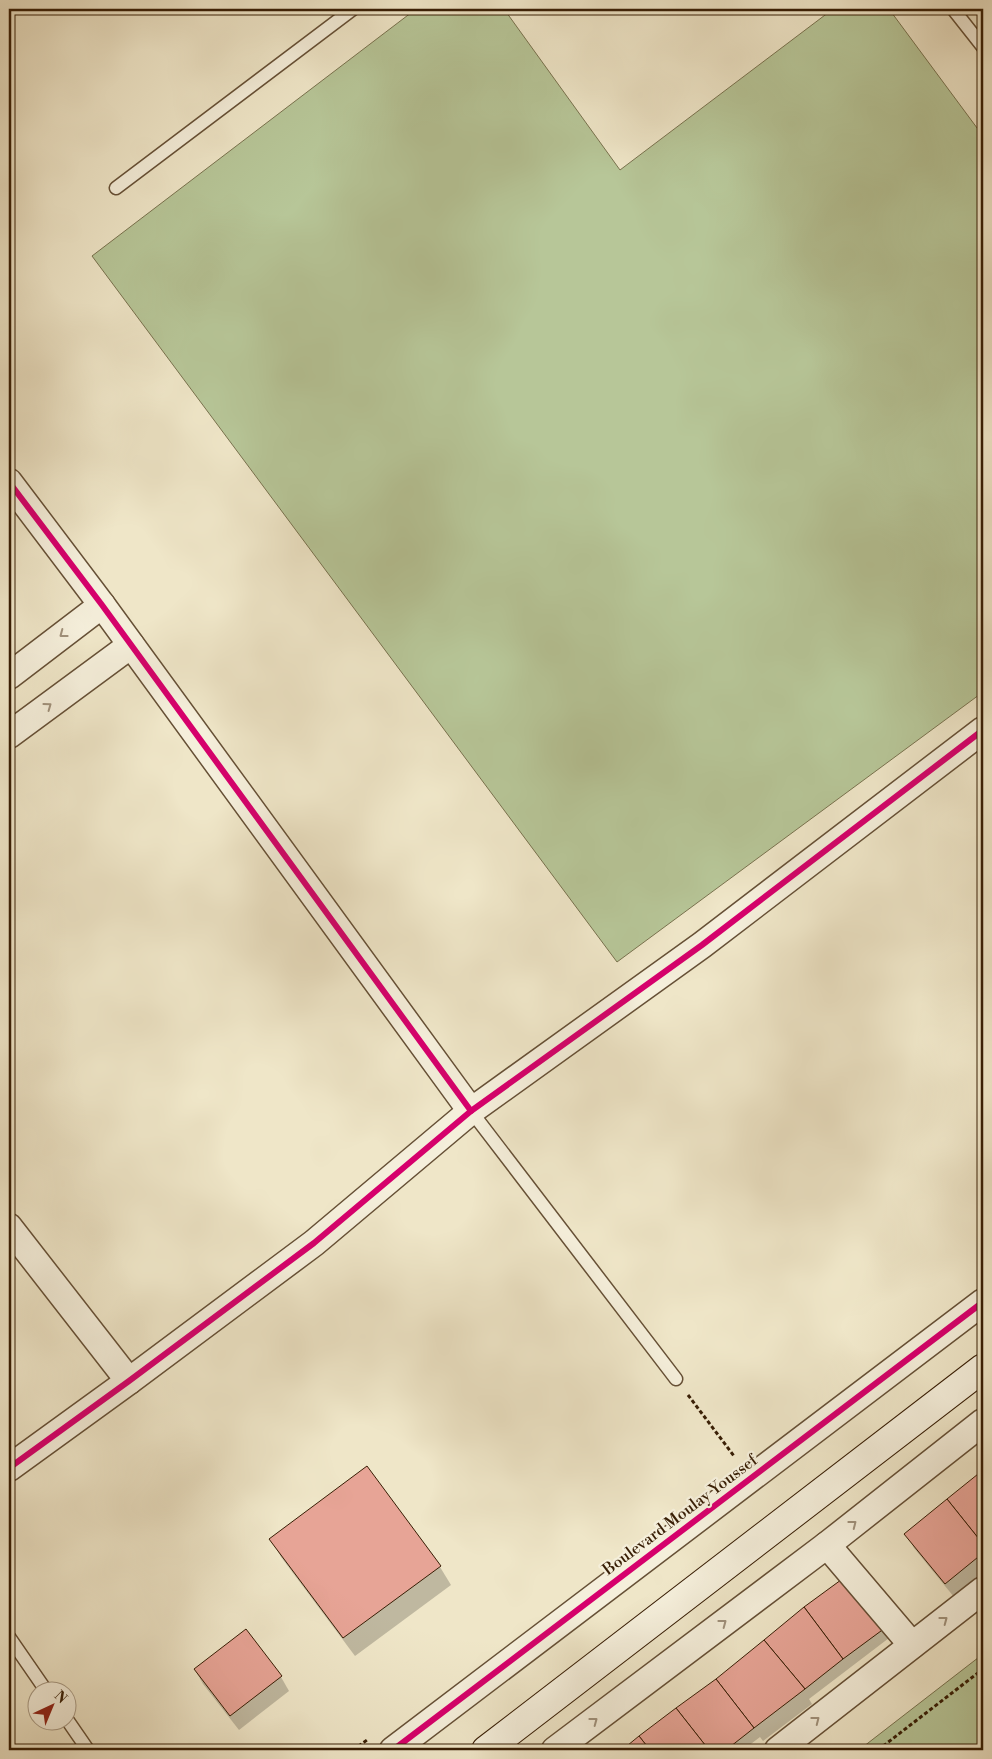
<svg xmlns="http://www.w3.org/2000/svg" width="992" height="1759" font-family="'Libre Bodoni',serif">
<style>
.green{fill:#b7c698;stroke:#78724e}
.shadow{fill:#0003}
.building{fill:#e7a496;stroke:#381e05}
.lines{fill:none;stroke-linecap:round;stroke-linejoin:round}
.lane-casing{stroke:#665036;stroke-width:15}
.street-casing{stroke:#665036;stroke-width:29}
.secondary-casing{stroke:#381e05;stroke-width:30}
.path{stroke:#381e05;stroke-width:3;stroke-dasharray:4 2.5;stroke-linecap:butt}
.lane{stroke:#f5efdb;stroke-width:12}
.street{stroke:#f5efdb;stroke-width:26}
.secondary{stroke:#f5efdb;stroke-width:28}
.cycleway-casing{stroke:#f5efdb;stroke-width:9}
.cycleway{stroke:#d6006c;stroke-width:6}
.oneway{stroke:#a0917b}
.labels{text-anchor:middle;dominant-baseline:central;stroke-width:4.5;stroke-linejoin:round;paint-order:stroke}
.street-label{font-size:16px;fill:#381e05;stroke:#f5efdb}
</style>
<rect width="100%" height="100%" fill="#efe6c8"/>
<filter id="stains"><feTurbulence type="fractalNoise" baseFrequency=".004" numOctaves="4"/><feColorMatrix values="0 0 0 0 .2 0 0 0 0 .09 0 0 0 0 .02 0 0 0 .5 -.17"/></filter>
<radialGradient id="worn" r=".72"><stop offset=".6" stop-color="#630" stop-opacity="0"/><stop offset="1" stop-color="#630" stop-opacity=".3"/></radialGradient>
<g class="green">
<path d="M416,9H504L620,170L833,9H889L983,136V692L617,962L92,256Z"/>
<path d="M983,1654V1750H859Z"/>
</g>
<g class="shadow">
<path d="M983,1472V1573L954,1597L914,1548L906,1534Z"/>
<path d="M271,1539L440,1567L451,1585L355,1656L281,1557Z"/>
<path d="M845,1578L889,1638L809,1699L812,1704L763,1741L760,1737L743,1750H652L647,1744L645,1746L649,1750H624L717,1679Z"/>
<path d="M246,1631L281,1677L289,1691L239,1730L203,1684L195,1670Z"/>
</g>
<g class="building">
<path d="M367,1466L441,1566L343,1638L269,1539Z"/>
<path d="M983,1470V1544L947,1499Z"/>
<path d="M947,1499L983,1544V1553L945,1584L904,1534Z"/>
<path d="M845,1577L885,1628L843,1659L804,1607Z"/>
<path d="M804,1607L843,1659L805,1689L764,1640Z"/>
<path d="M246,1629L282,1676L230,1716L194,1669Z"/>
<path d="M764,1640L805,1689L754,1728L716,1679Z"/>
<path d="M716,1679L754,1728L726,1750H709L676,1708Z"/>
<path d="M676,1708L709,1750H650L639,1736Z"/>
<path d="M639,1736L650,1750H622Z"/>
</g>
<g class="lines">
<defs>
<g id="lane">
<path d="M953,9L983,47"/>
<path d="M116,188L353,9"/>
<path d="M471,1111L676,1379"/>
<path d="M9,1637L47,1692"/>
<path d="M68,1721L88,1750"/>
</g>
<g id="street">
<path d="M9,482L102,605L471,1111"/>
<path d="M9,676L102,605"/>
<path d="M9,735L131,645"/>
<path d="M9,1227L129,1381"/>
<path d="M9,1468L129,1381L314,1243L471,1111L702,945L983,730"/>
<path d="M827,1545L912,1645"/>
<path d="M393,1750L983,1302"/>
<path d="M555,1750L827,1545L983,1422"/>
<path d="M778,1750L983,1590"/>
</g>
<path id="secondary" d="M486,1750L983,1368"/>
</defs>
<use href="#lane" class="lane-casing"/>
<use href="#street" class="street-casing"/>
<use href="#secondary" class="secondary-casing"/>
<g class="path">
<path d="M688,1395L734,1456"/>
<path d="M353,1750L367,1740"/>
<path d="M878,1750L983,1669"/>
</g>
<use href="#lane" class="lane"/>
<use href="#street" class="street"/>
<use href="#secondary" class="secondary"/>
<defs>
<g id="cycleway">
<path d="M9,482L102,605L471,1111"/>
<path d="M9,1468L129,1381L314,1243L471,1111L702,945L983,730"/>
<path d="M393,1750L983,1302"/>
</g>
</defs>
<use href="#cycleway" class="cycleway-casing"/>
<use href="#cycleway" class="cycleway"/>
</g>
<defs><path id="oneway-chevron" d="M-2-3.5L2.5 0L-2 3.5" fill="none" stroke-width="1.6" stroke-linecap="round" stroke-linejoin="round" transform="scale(1.25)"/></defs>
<g class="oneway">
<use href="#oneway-chevron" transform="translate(63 634) rotate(143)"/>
<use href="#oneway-chevron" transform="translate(48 706) rotate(-36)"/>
<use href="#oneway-chevron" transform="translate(853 1524) rotate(-38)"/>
<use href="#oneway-chevron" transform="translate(944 1620) rotate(-37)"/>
<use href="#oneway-chevron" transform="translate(723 1623) rotate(-37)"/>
<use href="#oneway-chevron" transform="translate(816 1720) rotate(-38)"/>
<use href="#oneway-chevron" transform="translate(594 1721) rotate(-37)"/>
</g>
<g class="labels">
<g class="street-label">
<text transform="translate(680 1515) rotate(-37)">Boulevard Moulay Youssef</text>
</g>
</g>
<rect width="992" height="1759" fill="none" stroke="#efe6c8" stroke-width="30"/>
<rect x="10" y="10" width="972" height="1739" fill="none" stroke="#381e05" stroke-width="2.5"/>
<rect x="15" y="15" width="962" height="1729" fill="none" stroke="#381e05"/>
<g transform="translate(52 1706) rotate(44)"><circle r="24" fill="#f5efdb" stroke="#a99b85"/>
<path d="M0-4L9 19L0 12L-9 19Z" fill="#8f2418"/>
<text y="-8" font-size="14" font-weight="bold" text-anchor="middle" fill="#381e05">N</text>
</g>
<rect width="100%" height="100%" filter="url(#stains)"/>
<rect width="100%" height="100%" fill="url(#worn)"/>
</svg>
